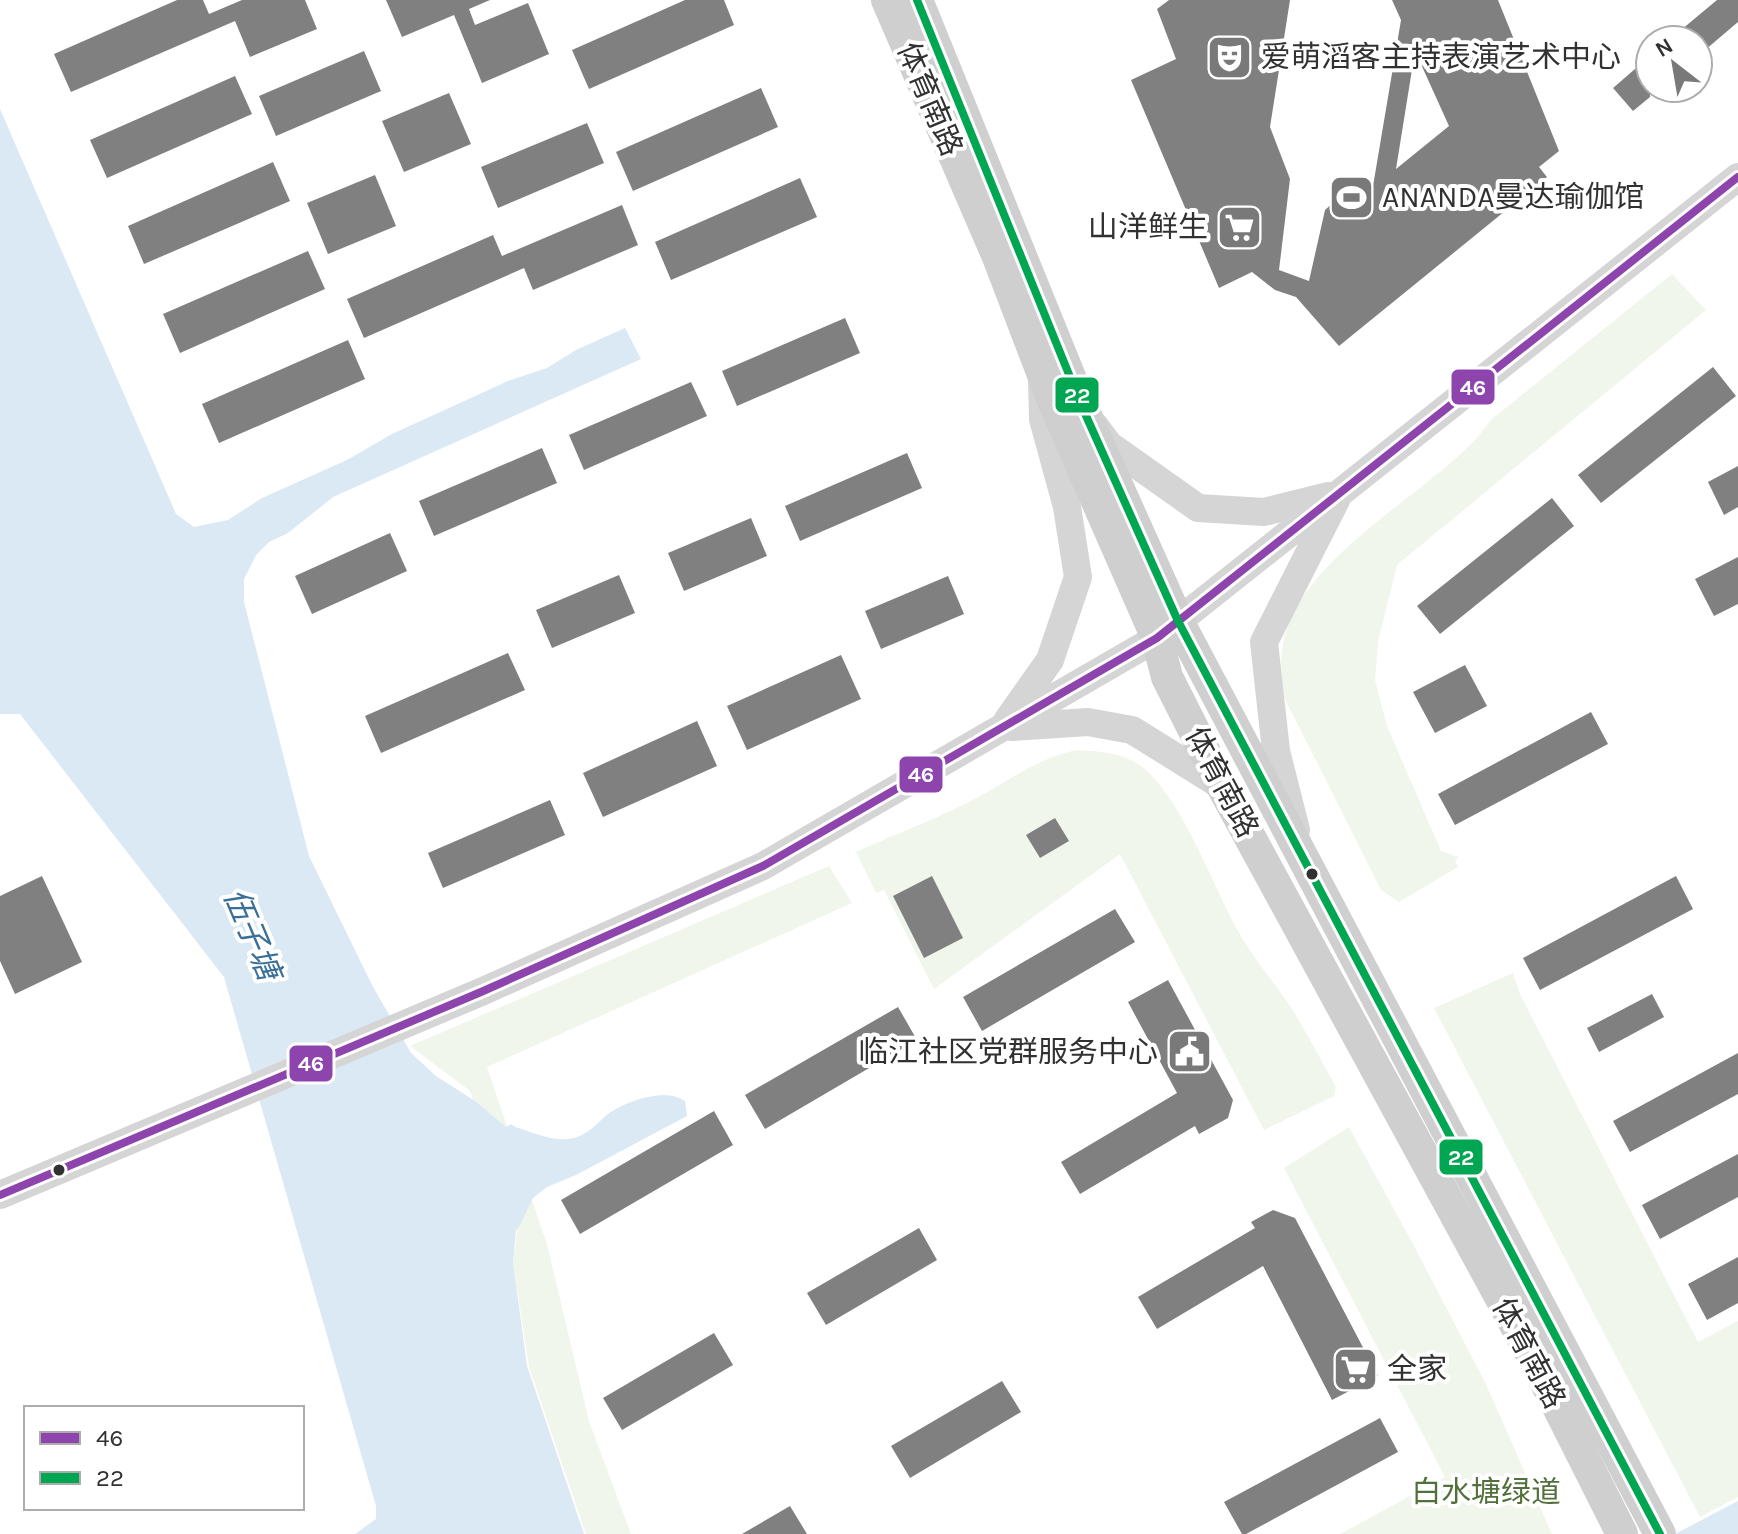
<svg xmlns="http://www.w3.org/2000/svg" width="1738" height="1534" font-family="Karla,'Noto Sans SC',sans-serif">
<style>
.green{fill:#f1f6ed}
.water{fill:#dae9f3}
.building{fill:#808080;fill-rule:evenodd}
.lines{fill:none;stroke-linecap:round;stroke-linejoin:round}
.tertiary{stroke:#d5d5d5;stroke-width:28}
.secondary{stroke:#cfcfcf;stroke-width:32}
.bus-1-casing{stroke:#fff;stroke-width:14}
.bus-2-casing{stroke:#fff;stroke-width:14}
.bus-1{stroke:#8e44ad;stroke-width:8}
.bus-2{stroke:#00a651;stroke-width:8}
.bus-dot{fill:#313131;stroke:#fff;stroke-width:3}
.labels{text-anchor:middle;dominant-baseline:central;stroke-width:8;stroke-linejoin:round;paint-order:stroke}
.poi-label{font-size:30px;fill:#313131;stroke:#fff;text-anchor:start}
.street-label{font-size:30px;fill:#313131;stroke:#fff}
.park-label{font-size:30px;fill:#51703b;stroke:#fff}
.water-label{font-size:32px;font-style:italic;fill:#3a6f98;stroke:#fff}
.line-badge{stroke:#fff;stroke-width:3}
.badge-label{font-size:22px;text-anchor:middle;font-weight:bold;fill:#fff}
</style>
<rect width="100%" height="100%" fill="#fff"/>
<g class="green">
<path d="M1672,274L1706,310L1397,565L1378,642L1375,680L1387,726L1441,851L1459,857L1455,861L1458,867L1399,902L1381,890L1284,697C1281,675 1279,657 1285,635C1306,559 1413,501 1468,447C1477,439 1484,428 1492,419Z"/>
<path d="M1078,750C1101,751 1130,754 1147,771C1187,810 1211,882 1238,931C1254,960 1276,984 1294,1012C1309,1037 1322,1062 1336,1087L1334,1096L1264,1130L1120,854L934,989L884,890L876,893L856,852C897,833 942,817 982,795C1013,778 1042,756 1078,750Z"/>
<path d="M829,866L852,903L487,1067L547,1244L589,1421L631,1534H586L529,1367L513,1262L517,1232L470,1091L410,1046Z"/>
<path d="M1513,973L1520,994L1698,1342L1738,1321V1497L1700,1517L1434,1008Z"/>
<path d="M1349,1127L1412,1242L1485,1382L1552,1534H1340L1445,1477L1284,1168Z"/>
</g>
<g class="water">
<path d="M0,109L176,514L194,527L228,520L262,498L347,460L392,434L508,381L547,368L576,350L625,328L641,359L333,497L288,533L269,542L256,555L244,579V602L309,856L372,985L411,1053L436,1076L475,1101L506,1127L511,1124L515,1127C535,1133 557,1144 577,1137C590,1133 598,1122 608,1114C626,1101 665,1087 685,1101L687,1116L576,1175L547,1187L533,1198L519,1227L516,1230L513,1262L527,1366L584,1534H355L376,1519V1506L224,977L20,714H0Z"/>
<path d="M1738,1501V1534H1675Z"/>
</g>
<g class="building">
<path d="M177,0H203L209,14L242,0H305L317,29L250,57L235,21L71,92L54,54Z"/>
<path d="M386,0H490L469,9L475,25L528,3L549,54L482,83L454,15L402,37Z"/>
<path d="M685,0H724L734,25L589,89L572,50Z"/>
<path d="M1169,0H1290L1270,127L1290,179L1279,270L1309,281L1325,210L1356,182L1370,204L1401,20L1392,0H1498L1559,151L1539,167L1547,177L1339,346L1296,297L1275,290L1252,272L1219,288L1131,80L1176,59L1157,9ZM1415,51L1449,126L1396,169Z"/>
<path d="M1717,0H1738V22L1698,56V40H1669Z"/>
<path d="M364,51L381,91L276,136L259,96Z"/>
<path d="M1650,56V97L1633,111L1613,88Z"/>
<path d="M235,76L252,114L107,178L90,140Z"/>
<path d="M761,88L778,127L633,191L616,152Z"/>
<path d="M449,93L471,144L404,172L382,121Z"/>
<path d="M587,123L604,163L498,208L481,167Z"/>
<path d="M273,162L290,201L144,264L128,226Z"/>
<path d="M375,175L396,226L328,254L307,203Z"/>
<path d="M800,178L817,217L671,280L655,242Z"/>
<path d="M622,205L638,245L533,290L524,268L364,338L347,299L493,235L502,256Z"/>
<path d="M308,251L325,289L180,353L163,314Z"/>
<path d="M845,318L860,353L737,406L722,371Z"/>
<path d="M348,340L365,379L219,443L202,404Z"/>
<path d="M1713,367L1736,396L1601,503L1578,475Z"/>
<path d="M691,382L707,416L584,470L569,435Z"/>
<path d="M542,448L557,483L434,536L419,501Z"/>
<path d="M907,453L922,488L800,541L785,506Z"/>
<path d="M1738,466V507L1724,515L1708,482Z"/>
<path d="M1552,498L1574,526L1440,634L1417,606Z"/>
<path d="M751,518L767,556L684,591L668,553Z"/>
<path d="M390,533L407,571L312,614L295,576Z"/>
<path d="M1738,557V604L1714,616L1695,579Z"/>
<path d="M619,575L635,613L552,648L536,610Z"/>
<path d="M948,576L964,614L881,649L865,611Z"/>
<path d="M508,653L525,690L381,753L365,716Z"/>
<path d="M841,655L861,699L747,750L727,706Z"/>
<path d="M1465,665L1487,706L1435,733L1413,692Z"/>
<path d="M1591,712L1608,744L1455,825L1438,794Z"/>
<path d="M697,721L717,766L603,817L583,773Z"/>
<path d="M550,800L565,835L443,888L428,853Z"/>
<path d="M1055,818L1069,841L1040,858L1026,835Z"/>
<path d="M42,876L82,962L15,994L0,961V896Z"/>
<path d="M932,876L963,938L924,958L893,896Z"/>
<path d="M1676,876L1693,909L1540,990L1523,958Z"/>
<path d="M1115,909L1135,942L982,1031L963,997Z"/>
<path d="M1168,980L1233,1100L1228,1118L1199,1134L1195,1126L1080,1194L1061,1162L1177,1093L1128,1002Z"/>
<path d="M1652,994L1664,1017L1599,1052L1587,1028Z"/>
<path d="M898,1007L917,1040L765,1129L745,1095Z"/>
<path d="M1738,1053V1094L1630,1152L1613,1121Z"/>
<path d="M714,1111L733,1145L580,1234L561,1200Z"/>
<path d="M1738,1154V1197L1660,1239L1642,1205Z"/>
<path d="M1273,1210L1295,1218L1378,1376L1332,1400L1263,1266L1157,1329L1138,1297L1255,1228L1251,1222Z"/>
<path d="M919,1228L937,1260L826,1325L807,1293Z"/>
<path d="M1738,1257V1303L1707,1320L1688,1284Z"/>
<path d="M714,1333L733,1365L622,1430L603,1398Z"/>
<path d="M1002,1381L1021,1412L910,1478L891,1446Z"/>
<path d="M1380,1418L1398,1452L1246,1534H1242L1224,1502Z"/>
<path d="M790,1506L807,1534H742Z"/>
</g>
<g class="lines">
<g class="tertiary">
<path d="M1094,425L1109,445L1198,508L1264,512L1328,496"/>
<path d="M1007,721L1050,660L1078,577L1067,507L1043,419L1042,380"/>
<path d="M1012,727L1088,722L1132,730L1222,786"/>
<path d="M1296,830L1276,751L1264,642L1336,500"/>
<path d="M0,1195L481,992L763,866L1157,638L1738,177"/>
</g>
<g class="secondary">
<path d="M887,0L998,257L1053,401L1157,638L1167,677L1222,786L1534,1359L1622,1534"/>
<path d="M917,0L1083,409L1178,621L1660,1534"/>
</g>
<defs>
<path id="bus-1" d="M0,1195L481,992L763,866L1157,638L1738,177"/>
<path id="bus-2" d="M917,0L1083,409L1178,621L1660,1534"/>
</defs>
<use href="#bus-1" class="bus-1-casing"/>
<use href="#bus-2" class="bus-2-casing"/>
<use href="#bus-1" class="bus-1"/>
<use href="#bus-2" class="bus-2"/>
</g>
<defs>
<symbol id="theatre-square" viewBox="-11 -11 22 22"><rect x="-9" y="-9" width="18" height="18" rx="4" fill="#797979" stroke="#fff"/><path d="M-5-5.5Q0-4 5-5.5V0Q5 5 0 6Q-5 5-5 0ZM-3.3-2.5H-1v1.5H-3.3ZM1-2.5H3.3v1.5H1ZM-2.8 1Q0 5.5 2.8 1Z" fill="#fff"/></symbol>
<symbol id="stadium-square" viewBox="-11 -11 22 22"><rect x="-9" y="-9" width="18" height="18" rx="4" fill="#797979" stroke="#fff"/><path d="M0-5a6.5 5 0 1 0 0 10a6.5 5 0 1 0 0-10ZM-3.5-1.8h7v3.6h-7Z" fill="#fff"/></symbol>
<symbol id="supermarket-square" viewBox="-11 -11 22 22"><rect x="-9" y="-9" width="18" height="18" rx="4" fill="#797979" stroke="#fff"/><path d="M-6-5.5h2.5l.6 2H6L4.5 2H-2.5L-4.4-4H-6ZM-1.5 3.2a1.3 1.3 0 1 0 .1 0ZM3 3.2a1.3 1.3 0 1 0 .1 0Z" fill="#fff"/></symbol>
<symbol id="civic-square" viewBox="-11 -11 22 22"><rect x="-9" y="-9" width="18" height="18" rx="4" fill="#797979" stroke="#fff"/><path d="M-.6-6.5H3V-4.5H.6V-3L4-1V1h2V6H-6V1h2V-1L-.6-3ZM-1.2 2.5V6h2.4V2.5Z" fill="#fff"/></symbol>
</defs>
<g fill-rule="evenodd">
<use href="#theatre-square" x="1204" y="32" width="51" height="51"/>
<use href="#stadium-square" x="1326" y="172" width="51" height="51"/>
<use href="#supermarket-square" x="1214" y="202" width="51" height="51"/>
<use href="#civic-square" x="1164" y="1026" width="51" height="51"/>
<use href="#supermarket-square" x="1330" y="1344" width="51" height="51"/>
</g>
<g class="bus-dot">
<circle cx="1312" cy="874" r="7"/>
<circle cx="59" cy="1170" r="7"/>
</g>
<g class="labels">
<g class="poi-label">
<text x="1261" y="57">爱萌滔客主持表演艺术中心</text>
<text x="1382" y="197">ANANDA曼达瑜伽馆</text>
<text x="1208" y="227" text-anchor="end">山洋鲜生</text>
<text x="1158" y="1052" text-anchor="end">临江社区党群服务中心</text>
<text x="1387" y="1369">全家</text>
</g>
<g class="street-label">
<text transform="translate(930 99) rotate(67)">体育南路</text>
<text transform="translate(1222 782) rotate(62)">体育南路</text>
<text transform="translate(1529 1353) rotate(62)">体育南路</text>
</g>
<g class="park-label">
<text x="1486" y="1492">白水塘绿道</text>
</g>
<g class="water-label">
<text transform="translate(252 934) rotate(67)">伍子塘</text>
</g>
</g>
<g class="line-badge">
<rect x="1450" y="368" width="46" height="38" rx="8" fill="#8e44ad"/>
<rect x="1054" y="376" width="46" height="38" rx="8" fill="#00a651"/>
<rect x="898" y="755" width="46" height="39" rx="8" fill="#8e44ad"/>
<rect x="288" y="1044" width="46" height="39" rx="8" fill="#8e44ad"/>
<rect x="1438" y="1138" width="46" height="38" rx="8" fill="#00a651"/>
</g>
<g class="badge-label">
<text x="1473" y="395">46</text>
<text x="1077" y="403">22</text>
<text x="921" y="782">46</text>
<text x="311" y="1071">46</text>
<text x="1461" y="1165">22</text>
</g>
<rect x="24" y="1406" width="280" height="104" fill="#ffffff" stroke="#adadad" stroke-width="2"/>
<rect x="40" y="1432" width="40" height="12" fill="#8e44ad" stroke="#adadad" stroke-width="2"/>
<text x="96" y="1446" font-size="24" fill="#313131">46</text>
<rect x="40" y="1472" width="40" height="12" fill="#00a651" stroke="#adadad" stroke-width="2"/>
<text x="96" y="1486" font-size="24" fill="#313131">22</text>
<g transform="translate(1674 64) rotate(329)"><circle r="38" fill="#ffffff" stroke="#adadad" stroke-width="2"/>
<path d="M0-6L14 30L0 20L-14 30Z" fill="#797979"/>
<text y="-12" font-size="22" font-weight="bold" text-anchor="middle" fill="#313131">N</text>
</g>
</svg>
